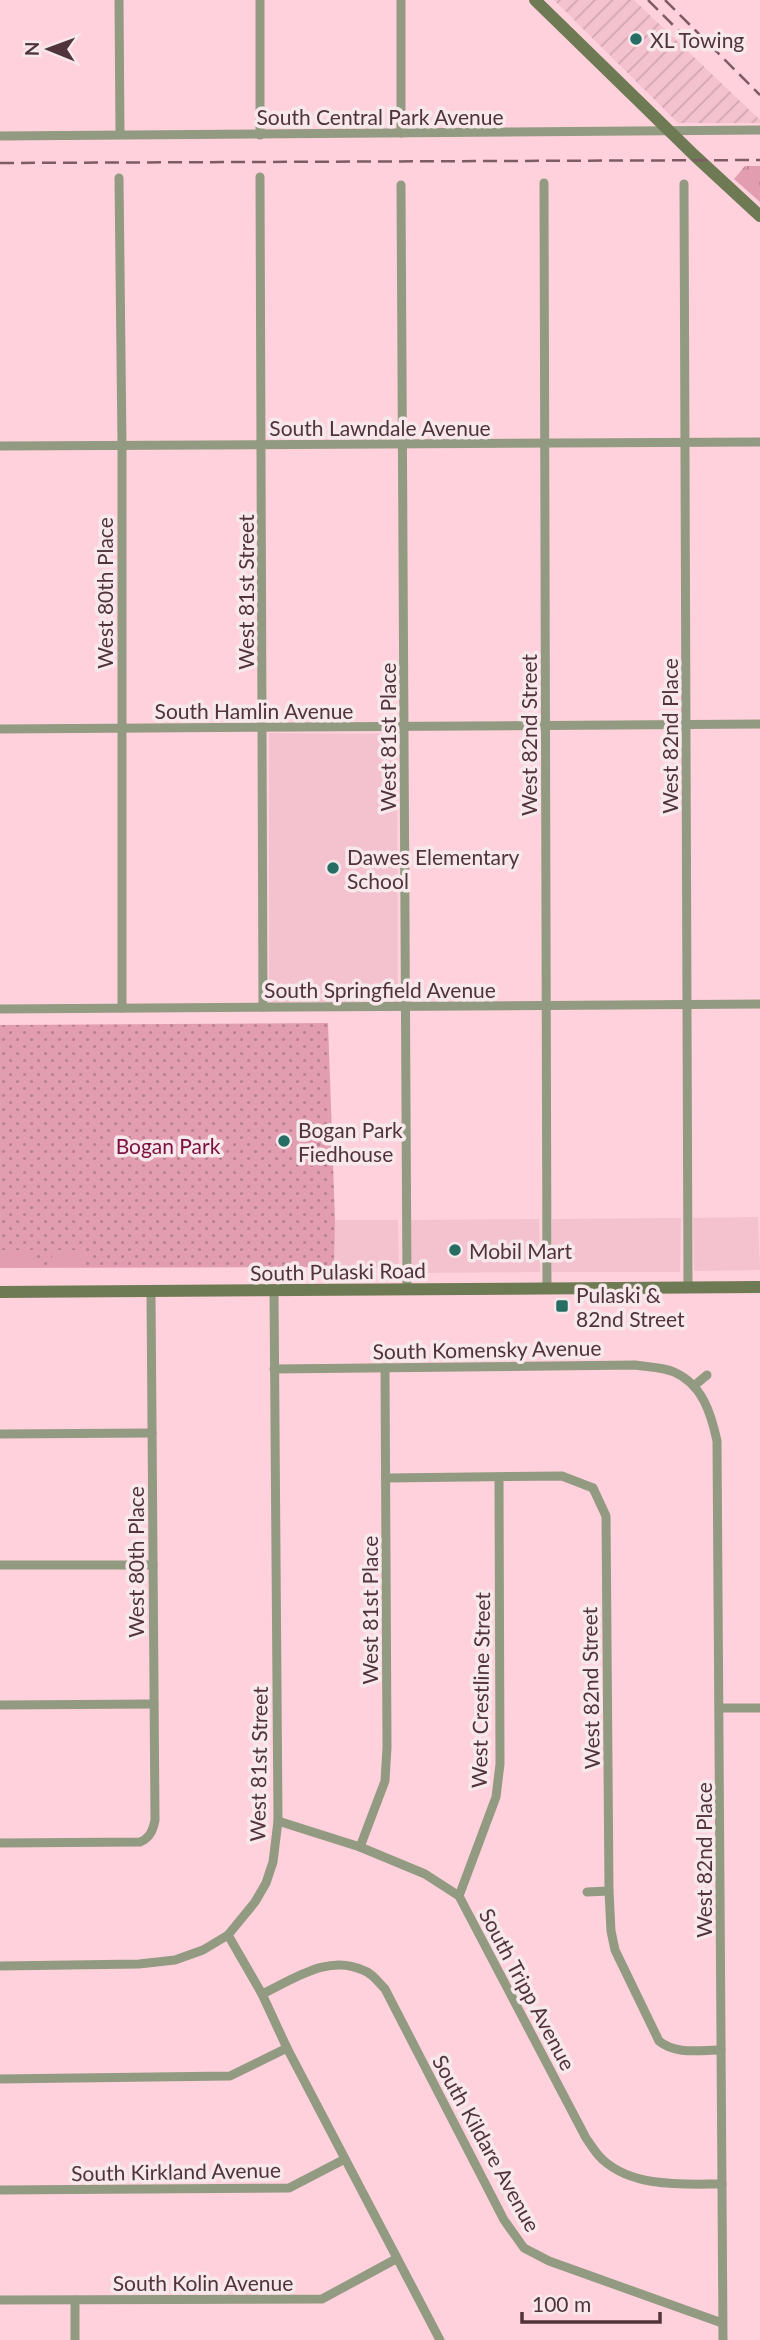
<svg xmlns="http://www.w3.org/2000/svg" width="760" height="2340" font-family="Lato,sans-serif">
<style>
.built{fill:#f3c2ce}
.industrial{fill:url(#industrial-furrows)}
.grass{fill:url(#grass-tufts)}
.park{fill:url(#park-dots)}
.pitch{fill:#e29eb0}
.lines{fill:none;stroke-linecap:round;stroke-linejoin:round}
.street{stroke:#929b81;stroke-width:9}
.secondary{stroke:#6e7a53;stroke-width:12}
.rail{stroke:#7d5c65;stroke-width:2.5;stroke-dasharray:14 7;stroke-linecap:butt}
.poi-dot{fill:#266d63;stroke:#f7e8eb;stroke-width:2.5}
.labels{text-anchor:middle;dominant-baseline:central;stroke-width:7;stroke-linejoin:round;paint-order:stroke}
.poi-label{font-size:21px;fill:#50333b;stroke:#f7e8eb;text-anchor:start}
.street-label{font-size:21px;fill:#50333b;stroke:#f7e8eb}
.park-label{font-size:21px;fill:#7d0f3e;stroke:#f7e8eb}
</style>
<defs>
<pattern id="industrial-furrows" width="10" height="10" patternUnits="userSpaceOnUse" patternTransform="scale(1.75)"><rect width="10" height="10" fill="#f3c2ce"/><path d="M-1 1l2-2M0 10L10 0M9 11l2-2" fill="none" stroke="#d2a7b2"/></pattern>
<pattern id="grass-tufts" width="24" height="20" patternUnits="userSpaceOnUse" patternTransform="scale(1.75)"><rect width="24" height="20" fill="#e29eb0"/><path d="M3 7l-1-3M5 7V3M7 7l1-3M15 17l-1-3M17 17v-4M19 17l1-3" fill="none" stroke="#ba8190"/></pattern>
<pattern id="park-dots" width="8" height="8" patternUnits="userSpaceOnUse" patternTransform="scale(1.75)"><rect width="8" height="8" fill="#e29eb0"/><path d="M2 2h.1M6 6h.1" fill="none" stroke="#ba8190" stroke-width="1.8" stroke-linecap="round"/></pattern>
</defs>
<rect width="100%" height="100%" fill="#ffd1dc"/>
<g class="built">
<path d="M269,733L397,734L398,1002L269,1003Z"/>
<path d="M758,1217L760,1270L694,1271L693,1218Z"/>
<path d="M681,1218L680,1272H552V1219Z"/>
<path d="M539,1219L540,1272L411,1273V1220Z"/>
<path d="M335,1220H398L399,1268L334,1267Z"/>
</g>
<path class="industrial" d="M554,0H634L760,120V123H678Z"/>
<path class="grass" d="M745,166H760V202L734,179Z"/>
<path class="park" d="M328,1023L335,1220L334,1267L0,1268V1025Z"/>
<g class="pitch">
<rect x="2" y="1250" width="33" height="15"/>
<rect x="52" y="1250" width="33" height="15"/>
</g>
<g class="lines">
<g class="street">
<path d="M119,0L120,134"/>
<path d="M260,0V135"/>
<path d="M401,133V0"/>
<path d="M0,136L760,130"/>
<path d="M260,177L263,1007"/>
<path d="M119,178L122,445V1008"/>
<path d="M544,183L547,1288"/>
<path d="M684,184L688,1287"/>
<path d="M401,185L407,1289"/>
<path d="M0,446L760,442"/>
<path d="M0,729L760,724"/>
<path d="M0,1009L760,1004"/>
<path d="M274,1369L635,1365C647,1367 663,1367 674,1372C702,1384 711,1413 717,1441L723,2340"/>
<path d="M695,1385L707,1375"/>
<path d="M0,1434L152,1433"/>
<path d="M387,1478L562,1476L593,1488"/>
<path d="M593,1488L606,1516L609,1891L611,1931L615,1950L659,2041C676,2055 700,2050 721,2050"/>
<path d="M0,1565H153"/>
<path d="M0,1705L154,1704"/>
<path d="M720,1708H760"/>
<path d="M278,1821L360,1847L425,1874L459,1896L586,2138C591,2145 596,2154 603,2160C634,2188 683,2184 722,2184"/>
<path d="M0,1843L140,1842C150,1838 153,1830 155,1820L151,1292"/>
<path d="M360,1847L385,1781L387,1747L385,1368"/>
<path d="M587,1892L609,1891"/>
<path d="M459,1896L496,1797L500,1764L499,1477"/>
<path d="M228,1935L262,1994L287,2048L440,2340"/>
<path d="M0,1966L139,1964L175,1960L203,1950L228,1935L255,1902L266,1883L273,1862L278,1821L274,1291"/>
<path d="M262,1994C294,1979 329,1953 365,1971C373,1974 379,1983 385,1989L504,2220L524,2248L549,2261L722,2323"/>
<path d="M0,2079L230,2076L287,2048"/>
<path d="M0,2190L289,2188L345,2159"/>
<path d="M0,2300L322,2299L396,2259"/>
<path d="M75,2300V2340"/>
</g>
<g class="secondary">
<path d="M535,0L694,155L760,216"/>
<path d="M0,1292L760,1287"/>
</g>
<g class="rail">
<path d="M648,0L680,32"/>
<path d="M665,0L760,95"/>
<path d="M0,163L760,160"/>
</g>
</g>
<g class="poi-dot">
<circle cx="636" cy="39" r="7"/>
<circle cx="333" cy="868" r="7"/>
<circle cx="284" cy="1141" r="7"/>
<circle cx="455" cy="1250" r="7"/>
<rect x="555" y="1299" width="14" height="14" rx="3.5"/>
</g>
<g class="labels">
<g class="poi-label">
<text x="650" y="39">XL Towing</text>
<text x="347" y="856">Dawes Elementary<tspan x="347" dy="24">School</tspan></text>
<text x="298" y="1129">Bogan Park<tspan x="298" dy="24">Fiedhouse</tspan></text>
<text x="469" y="1250">Mobil Mart</text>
<text x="576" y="1294">Pulaski &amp;<tspan x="576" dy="24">82nd Street</tspan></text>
</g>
<g class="street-label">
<text x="380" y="116">South Central Park Avenue</text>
<text x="380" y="427">South Lawndale Avenue</text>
<text transform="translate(245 592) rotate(-90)">West 81st Street</text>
<text transform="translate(104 593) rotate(-90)">West 80th Place</text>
<text x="254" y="710">South Hamlin Avenue</text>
<text transform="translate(528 735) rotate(-90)">West 82nd Street</text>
<text transform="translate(669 736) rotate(-90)">West 82nd Place</text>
<text transform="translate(387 737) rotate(-90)">West 81st Place</text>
<text x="380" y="989">South Springfield Avenue</text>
<text transform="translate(338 1271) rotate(-1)">South Pulaski Road</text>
<text transform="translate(487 1349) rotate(-1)">South Komensky Avenue</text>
<text transform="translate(135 1562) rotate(-90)">West 80th Place</text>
<text transform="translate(369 1610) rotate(-90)">West 81st Place</text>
<text transform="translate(590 1688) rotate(-91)">West 82nd Street</text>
<text transform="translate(480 1690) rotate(-89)">West Crestline Street</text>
<text transform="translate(258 1764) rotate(-89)">West 81st Street</text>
<text transform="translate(703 1860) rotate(-90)">West 82nd Place</text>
<text transform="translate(528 1989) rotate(62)">South Tripp Avenue</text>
<text transform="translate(487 2143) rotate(61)">South Kildare Avenue</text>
<text transform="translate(176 2171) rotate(-1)">South Kirkland Avenue</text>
<text x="203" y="2282">South Kolin Avenue</text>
</g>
<g class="park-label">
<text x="168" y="1145">Bogan Park</text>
</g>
</g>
<g transform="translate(49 49) rotate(271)" stroke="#f7e8eb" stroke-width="5" paint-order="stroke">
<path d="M0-5L12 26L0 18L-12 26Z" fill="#50333b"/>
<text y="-10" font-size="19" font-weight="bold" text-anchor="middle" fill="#50333b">N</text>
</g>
<path d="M522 2312v10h138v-10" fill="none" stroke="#50333b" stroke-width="3.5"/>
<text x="532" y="2312" font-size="21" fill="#50333b" stroke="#f7e8eb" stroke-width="5" paint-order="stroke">100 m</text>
</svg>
